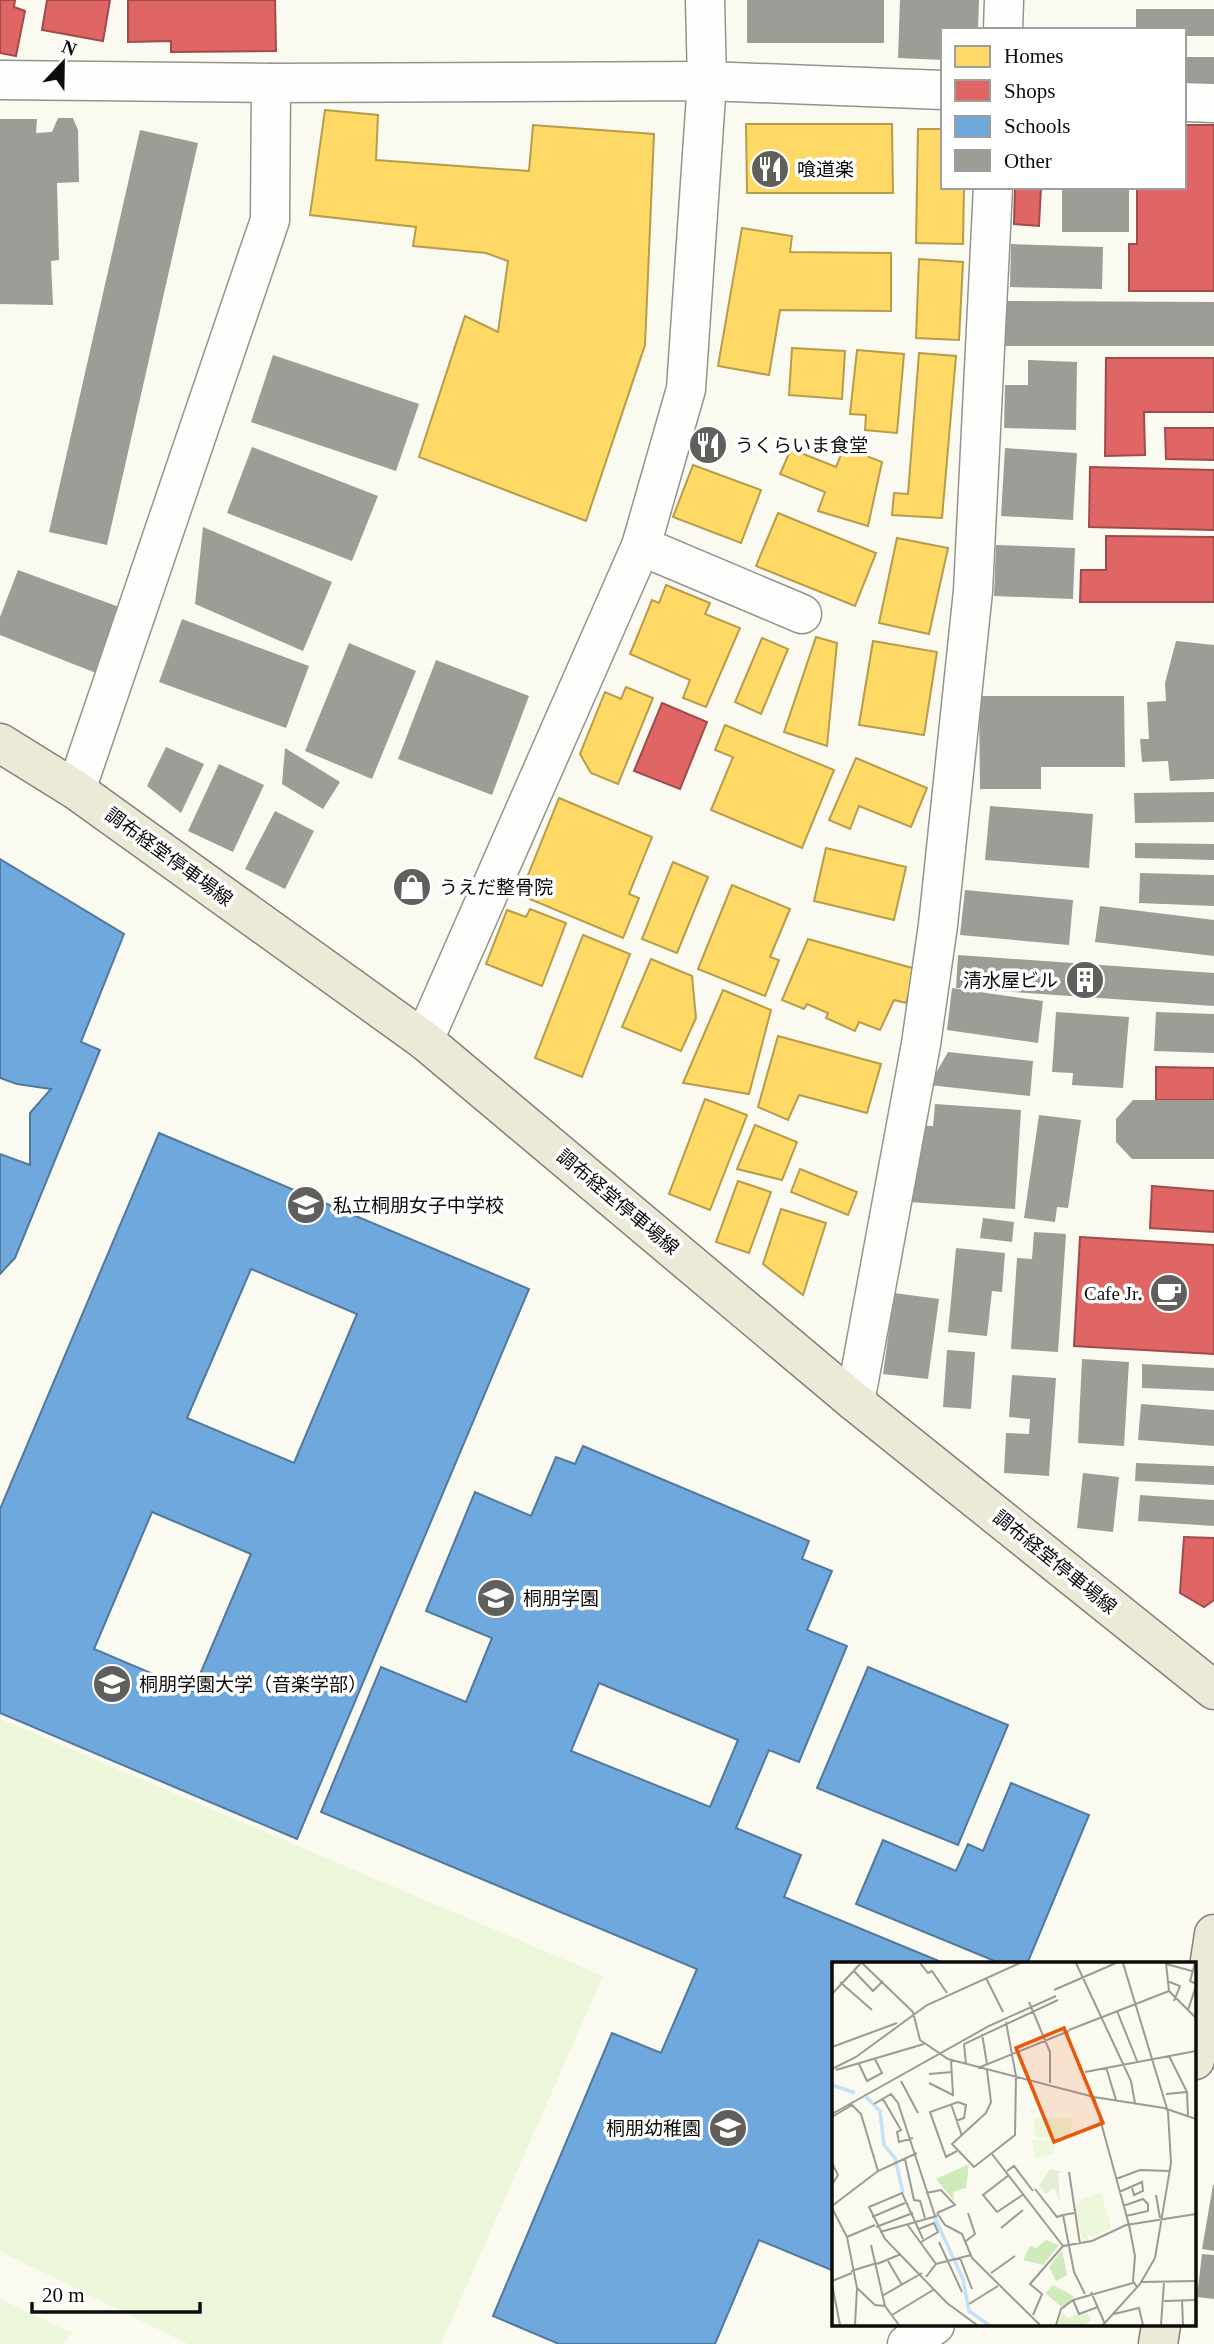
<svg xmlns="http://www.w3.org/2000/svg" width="1214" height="2344" font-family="'Times New Roman','Noto Sans JP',serif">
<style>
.pitch{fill:#ecf6d8}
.homes{fill:#ffd966;stroke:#b69c4b;stroke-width:2}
.shops{fill:#e06666;stroke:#a04b4b;stroke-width:2}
.schools{fill:#6fa8dc;stroke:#51799e;stroke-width:2;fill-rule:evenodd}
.building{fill:#9e9c96}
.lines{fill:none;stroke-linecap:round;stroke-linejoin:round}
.minor-casing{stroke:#94938f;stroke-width:41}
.major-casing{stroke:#81807c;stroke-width:41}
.minor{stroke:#fefefd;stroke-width:38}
.major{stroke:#ede9d7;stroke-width:38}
.labels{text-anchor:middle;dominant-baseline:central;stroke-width:7;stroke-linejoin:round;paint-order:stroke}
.poi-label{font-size:19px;fill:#0c0c0c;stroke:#fff;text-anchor:start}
.street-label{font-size:19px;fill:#0c0c0c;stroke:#fff}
.inset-river{fill:none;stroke:#c3e1f8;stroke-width:3.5}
.inset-road{fill:none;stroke:#9b9b95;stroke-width:2}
.view{fill:#e8590c;fill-opacity:0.15;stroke:#e8590c;stroke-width:3.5}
.inset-edge{fill:none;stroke:#0c0c0c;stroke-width:3.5}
</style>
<rect width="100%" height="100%" fill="#fbfaf0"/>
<g class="pitch">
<path d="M0,1719L603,1976L441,2344H188L0,2251Z"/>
<path d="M0,2299L72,2333L63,2344H0Z"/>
</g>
<g class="homes">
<path d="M325,110L378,115L376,160L529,171L533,125L654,134L645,345L586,521L419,457L465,316L498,332L508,261L486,253L413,246L416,227L310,215Z"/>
<path d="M746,124H892L893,193H747Z"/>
<path d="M918,129H943V187H964L963,244L916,243Z"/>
<path d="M742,228L792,236L790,252L891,253V311L780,310L769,375L718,366Z"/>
<path d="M919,259L963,262L959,340L916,338Z"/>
<path d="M792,348L845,351L842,399L789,395Z"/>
<path d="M857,350L904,354L897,433L865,430L866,415L850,414Z"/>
<path d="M919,353L956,356L942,518L892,515L894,493L908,494Z"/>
<path d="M844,447L882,462L868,526L818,511L825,492L780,474L791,449L836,467Z"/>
<path d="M693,465L761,490L741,543L673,517Z"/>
<path d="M778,513L876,553L855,606L756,566Z"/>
<path d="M897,538L948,548L929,634L879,623Z"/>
<path d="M666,585L710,603L705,614L740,628L706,707L683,698L690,680L630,654L652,600L659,603Z"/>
<path d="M816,637L837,643L827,746L784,732Z"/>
<path d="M762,638L788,649L761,714L735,702Z"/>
<path d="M873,641L937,652L924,735L859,725Z"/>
<path d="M626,687L653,698L618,784L591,773L580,754L605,692L621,699Z"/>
<path d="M725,725L834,770L802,848L711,810L733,757L715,750Z"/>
<path d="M856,758L927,788L911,827L859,806L850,829L829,820Z"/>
<path d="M559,798L652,837L629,894L639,898L623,938L520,895Z"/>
<path d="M826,848L906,867L894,920L814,901Z"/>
<path d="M673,862L708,877L677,953L642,939Z"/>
<path d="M732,885L790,909L770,957L779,960L765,996L698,969Z"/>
<path d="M530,909L566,923L542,986L486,964L507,910L526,917Z"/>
<path d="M583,935L630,954L582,1077L535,1058Z"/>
<path d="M808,939L916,969L906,1003L894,1000L880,1030L859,1022L855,1031L826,1018L828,1013L807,1004L804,1009L782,1000Z"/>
<path d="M651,959L692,976L696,1018L681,1051L622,1027Z"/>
<path d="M723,990L771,1010L749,1094L683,1083Z"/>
<path d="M778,1036L881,1064L867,1113L799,1095L788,1120L758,1107Z"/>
<path d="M705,1099L747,1115L710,1210L669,1194Z"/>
<path d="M755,1125L797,1142L782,1180L737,1169Z"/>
<path d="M800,1169L857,1192L848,1215L791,1192Z"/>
<path d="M738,1181L771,1192L749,1253L716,1242Z"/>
<path d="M781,1209L826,1223L803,1295L763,1264Z"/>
</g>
<g class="shops">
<path d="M0,0H15L14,7L25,11L16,56L0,53Z"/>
<path d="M47,0H110L103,41L42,30Z"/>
<path d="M128,0H275L276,51L171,52V41L128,42Z"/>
<path d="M1184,125H1214V291H1129V244H1137V187H1184Z"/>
<path d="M1015,187H1041L1039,226L1014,224Z"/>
<path d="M1106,358H1214V412H1144L1145,455L1105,456Z"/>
<path d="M1165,428H1214V460L1166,459Z"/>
<path d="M1090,467L1214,470V530L1089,527Z"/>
<path d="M1106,536L1214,537V602H1080L1081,570H1106Z"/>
<path d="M662,703L707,722L680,789L634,771Z"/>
<path d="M1156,1067L1214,1068V1100H1156Z"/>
<path d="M1152,1186L1214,1191V1232L1150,1228Z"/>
<path d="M1080,1237L1214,1245V1354L1074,1346Z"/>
<path d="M1184,1537L1214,1538V1600L1204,1607L1180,1593Z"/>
</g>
<g class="schools">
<path d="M0,859L124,934L81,1042L100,1050L15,1258L0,1274V1154L30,1165V1113L51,1089L17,1084L0,1078Z"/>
<path d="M159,1133L529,1289L297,1839L0,1713V1509ZM251,1269L357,1314L294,1463L187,1418ZM152,1512L251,1554L193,1691L94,1649Z"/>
<path d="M583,1446L809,1541L802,1559L832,1571L807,1630L847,1646L799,1762L769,1750L736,1828L801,1855L784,1897L946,1964H834V2271L759,2240L715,2344H559L493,2316L612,2033L661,2053L697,1969L321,1812L381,1667L466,1702L492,1638L426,1611L475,1492L531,1516L556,1457L575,1464ZM599,1683L738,1740L710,1807L571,1751Z"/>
<path d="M868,1667L1008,1725L958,1845L817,1788Z"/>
<path d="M1011,1783L1089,1815L1027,1964H1002L856,1904L883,1840L956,1871L968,1844L983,1851Z"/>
</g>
<g class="building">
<rect x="747" y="0" width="137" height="43"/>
<path d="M900,0H979L978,30H943V60L898,58Z"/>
<path d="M1136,9H1214V36H1184V30H1136Z"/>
<rect x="1184" y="57" width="30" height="30"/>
<path d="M58,118H73L78,130L79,182L57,183L59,260L51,261L53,305L0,304V119H37L36,133L52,132Z"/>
<path d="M140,130L198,143L107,545L49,532Z"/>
<rect x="1062" y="187" width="67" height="45"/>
<path d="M1011,244L1103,247L1102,289L1010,287Z"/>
<path d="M1004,301L1214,302V346H1004Z"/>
<path d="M273,355L419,404L396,471L251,422Z"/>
<path d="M1028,360L1077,362L1076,430L1004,428L1005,385H1028Z"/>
<path d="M252,447L378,496L352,561L227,513Z"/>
<path d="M1005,448L1077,453L1073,520L1001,516Z"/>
<path d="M203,527L332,582L303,651L195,604Z"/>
<path d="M996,545L1075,548L1073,599L994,596Z"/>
<path d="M18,570L122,608L96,673L0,635V617Z"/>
<path d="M182,619L309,666L286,728L159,682Z"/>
<path d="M1176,641L1214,645V779L1170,781L1168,761L1142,762L1140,739H1149L1147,702L1166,701L1165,683Z"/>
<path d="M349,643L416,671L372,779L305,751Z"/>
<path d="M436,660L529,696L492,795L398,759Z"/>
<path d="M979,696H1124L1125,767H1041V789H980Z"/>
<path d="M166,747L204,764L181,813L147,786Z"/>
<path d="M285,748L340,782L323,809L282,784Z"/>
<path d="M219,764L264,785L233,852L188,831Z"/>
<path d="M1214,792V822L1135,823L1134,793Z"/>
<path d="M990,806L1093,814L1089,868L985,860Z"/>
<path d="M275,811L314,831L285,889L245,869Z"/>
<path d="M1135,843L1214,844V860L1135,858Z"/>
<path d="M1140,873L1214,875V906L1139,903Z"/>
<path d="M965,890L1073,900L1069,945L960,935Z"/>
<path d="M1100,906L1214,920V956L1095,942Z"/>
<path d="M958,955L1214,973V1006L956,988Z"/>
<path d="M952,988L1043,1001L1038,1043L947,1030Z"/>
<path d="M1056,1012L1129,1017L1123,1088L1072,1085L1073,1073L1052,1072Z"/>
<path d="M1156,1012L1214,1014V1053L1154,1051Z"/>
<path d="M948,1052L1033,1061L1030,1096L929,1085Z"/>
<path d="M1133,1100H1214V1159H1132L1116,1142V1119Z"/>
<path d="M935,1104L1021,1110L1015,1209L908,1202L913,1125L933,1126Z"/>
<path d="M1039,1115L1081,1120L1068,1208L1057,1207L1055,1222L1024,1218Z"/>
<path d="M983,1218L1014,1222L1012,1242L980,1238Z"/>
<path d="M1034,1232L1066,1234L1058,1352L1011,1349L1017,1258L1032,1259Z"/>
<path d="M956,1248L1005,1253L1002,1292L992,1291L987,1336L948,1332Z"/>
<path d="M894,1293L939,1299L928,1379L883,1374Z"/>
<path d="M947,1350L975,1352L971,1409L943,1407Z"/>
<path d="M1082,1359L1129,1362L1124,1446L1078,1443Z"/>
<path d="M1142,1364L1214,1368V1391L1142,1388Z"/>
<path d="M1012,1375L1056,1378L1049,1476L1004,1473L1006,1433L1029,1434L1030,1419L1009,1417Z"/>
<path d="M1141,1404L1214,1410V1446L1138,1440Z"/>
<path d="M1136,1463L1214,1466V1485L1135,1481Z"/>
<path d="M1083,1473L1119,1477L1113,1532L1077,1528Z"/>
<path d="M1140,1495L1214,1500V1526L1138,1521Z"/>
<path d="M1213,2185H1214V2251L1202,2249Z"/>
<path d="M1202,2254L1214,2255V2299L1197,2297Z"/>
</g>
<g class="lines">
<defs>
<g id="minor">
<path d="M1003,30L1004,0"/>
<path d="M0,80L271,83L707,81L943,90"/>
<path d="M1184,102L1214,103"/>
<path d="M641,546L802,614"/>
<path d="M76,790L270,220L271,83"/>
<path d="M424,1040L641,546L686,389L707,81L705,0"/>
<path d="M855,1402L921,1044L938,925L973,591L993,187"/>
<path d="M907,2344L935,2325"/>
</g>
<g id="major">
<path d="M0,743L76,790L424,1040L855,1402L1214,1690"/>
<path d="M1195,2060L1214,1934"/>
<path d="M1158,2344L1161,2325"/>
</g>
</defs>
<use href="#minor" class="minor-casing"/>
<use href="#major" class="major-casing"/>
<use href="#minor" class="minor"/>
<use href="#major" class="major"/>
</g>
<defs>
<symbol id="restaurant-disc" viewBox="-11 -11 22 22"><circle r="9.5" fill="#605f5c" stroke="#fff"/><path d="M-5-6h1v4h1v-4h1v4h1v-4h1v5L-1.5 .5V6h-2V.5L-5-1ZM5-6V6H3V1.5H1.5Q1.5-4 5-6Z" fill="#fff"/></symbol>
<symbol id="shop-disc" viewBox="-11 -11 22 22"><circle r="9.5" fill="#605f5c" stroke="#fff"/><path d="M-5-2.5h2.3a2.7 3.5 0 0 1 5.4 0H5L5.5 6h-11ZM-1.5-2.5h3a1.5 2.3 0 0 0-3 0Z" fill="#fff"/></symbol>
<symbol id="building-disc" viewBox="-11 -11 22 22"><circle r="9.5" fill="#605f5c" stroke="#fff"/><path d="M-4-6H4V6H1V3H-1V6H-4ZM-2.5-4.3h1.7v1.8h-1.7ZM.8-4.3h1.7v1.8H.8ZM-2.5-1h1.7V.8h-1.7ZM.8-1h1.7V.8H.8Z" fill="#fff"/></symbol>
<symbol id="school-disc" viewBox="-11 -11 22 22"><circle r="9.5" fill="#605f5c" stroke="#fff"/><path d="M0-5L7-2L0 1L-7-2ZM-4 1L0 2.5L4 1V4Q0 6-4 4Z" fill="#fff"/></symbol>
<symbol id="cafe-disc" viewBox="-11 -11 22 22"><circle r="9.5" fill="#605f5c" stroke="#fff"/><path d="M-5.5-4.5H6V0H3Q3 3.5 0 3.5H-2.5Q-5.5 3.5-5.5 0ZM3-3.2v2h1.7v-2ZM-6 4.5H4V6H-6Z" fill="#fff"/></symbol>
<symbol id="university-disc" viewBox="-11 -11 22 22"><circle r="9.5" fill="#605f5c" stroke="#fff"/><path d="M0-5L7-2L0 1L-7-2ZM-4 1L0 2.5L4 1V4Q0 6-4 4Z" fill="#fff"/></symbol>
</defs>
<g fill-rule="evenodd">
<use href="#restaurant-disc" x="748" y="147" width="44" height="44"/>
<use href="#restaurant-disc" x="686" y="423" width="44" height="44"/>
<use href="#shop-disc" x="390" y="865" width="44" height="44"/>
<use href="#building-disc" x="1063" y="958" width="44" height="44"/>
<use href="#school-disc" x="284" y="1183" width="44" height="44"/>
<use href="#cafe-disc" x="1147" y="1271" width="44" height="44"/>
<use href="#school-disc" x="474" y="1576" width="44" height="44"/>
<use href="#university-disc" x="90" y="1662" width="44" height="44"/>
<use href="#school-disc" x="706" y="2106" width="44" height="44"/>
</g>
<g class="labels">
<g class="poi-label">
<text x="797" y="169">喰道楽</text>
<text x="735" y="445">うくらいま食堂</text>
<text x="439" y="887">うえだ整骨院</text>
<text x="1058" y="980" text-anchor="end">清水屋ビル</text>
<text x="333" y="1205">私立桐朋女子中学校</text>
<text x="1142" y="1293" text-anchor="end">Cafe Jr.</text>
<text x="523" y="1598">桐朋学園</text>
<text x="139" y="1684">桐朋学園大学（音楽学部）</text>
<text x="701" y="2128" text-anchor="end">桐朋幼稚園</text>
</g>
<g class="street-label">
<text transform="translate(169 857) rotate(36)">調布経堂停車場線</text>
<text transform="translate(618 1202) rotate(40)">調布経堂停車場線</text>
<text transform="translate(1055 1562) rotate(39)">調布経堂停車場線</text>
</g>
</g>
<g transform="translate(832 1962)">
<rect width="364" height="364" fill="#fbfaf0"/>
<path d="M230,350L235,356L255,350L259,359L251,363H226Z" fill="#e1f3ce"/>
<path d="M137,202L134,226L121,230L122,239L104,217ZM214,278L227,283L211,303L191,298L198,284L204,286ZM230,288L235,313L224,319L217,305ZM221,323L242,334L232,347L213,331Z" fill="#d0ebbb"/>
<path d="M218,207L232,210L226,211L228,239L222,226L214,232L207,224Z" fill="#e4edd3"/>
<path d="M202,156H240L239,174L207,176L202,173ZM200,178L224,179L221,192L203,197ZM269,231L279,266L259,276L255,270L257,279L251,280L242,244L248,242L247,238Z" fill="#ecf6d8"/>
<path class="inset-river" d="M0,123L23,131M34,135L48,149L52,183L63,196L71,231M103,256L131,317L137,349L157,363"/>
<path class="inset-road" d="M30,1L81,50M88,1L96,11L100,9L115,31M244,1L299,119L303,141M334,1L337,29L364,56M363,1L358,19L364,22M334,2L360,9M21,8L41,29L51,19M154,16L171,50M335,19L348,24L342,39M8,20L40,48M222,28L284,1M0,32L29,1M197,40L218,90V121M356,48L364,24M285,49L305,99M81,50L88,78L116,97L262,135L332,146L364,157M237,68L337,29M150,72L155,102M0,85L65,61M337,94L355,130L356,154M27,102L35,119L50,111L43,97M134,102L132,82L226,38M274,105L284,138M146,106L237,69M0,107L24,95L95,43L188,1M4,108L92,82M155,108L159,140L154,151L120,182L142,205L183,173L184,114L174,60M253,110L364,89M97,112L120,110M69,119L86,151M97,121L121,133L119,98M334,132L355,130M262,135L297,263L303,294L301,319L305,325M51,137L69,168L65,170L67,180L81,176M42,142L59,132L66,141L103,254M119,142L130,174M0,152L157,64L224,34M0,155L20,143L29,152L46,209M124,159L132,156L134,143L126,140L98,150L114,195L125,189M160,192L231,284M73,197L82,238L88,239L93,256M175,209L182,204L201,229M237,210L248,282M177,213L151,233L165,250L192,232M284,217L308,208L338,209M0,223L6,213L0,201M203,227L225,255L231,253M287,230L310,220L311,229L302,233L300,226M94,231L109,228L123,243L105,251M324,233L328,256M0,244L46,209L85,191M291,244L311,237L316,242V249L294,254M0,246L15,275L25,326L43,343L53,344M105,251L113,263L130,272L140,296L208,363M242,251L231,253L242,310L253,332M40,255L73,241M75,262L104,302M44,265L81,251M169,266L191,248M87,267L102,261L106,270L89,280M48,270L105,254M15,275L43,263M91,277L70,231L37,245L53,277L115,341L145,363M134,279L143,272L136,251M107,280L130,330M39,283L53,344L67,363M128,296L140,327M56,299L70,323M45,302L69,292M19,309L45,301M159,311L183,294M94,315L104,302L139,293M0,319L20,311M309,320L364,319M0,322L8,363M259,330L273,362M50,334L90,311M241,338L247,352L266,345M350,338L351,363M332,339L364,338M137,342L166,324M282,352L307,346L311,363M60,353L101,328M201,353L210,332L198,322L231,284L260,279L294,263L364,252M23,363L25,326M224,363L229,347L241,338L301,321M271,363L308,322L323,296L339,201L336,150L291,1M329,363L332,320"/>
<path class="view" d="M232,66L271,161L222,180L184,86Z"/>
<rect width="364" height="364" class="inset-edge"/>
</g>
<rect x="941" y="28" width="245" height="161" fill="#ffffff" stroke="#9e9e9e" stroke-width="2"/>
<rect x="955" y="46" width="35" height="21" fill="#ffd966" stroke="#9e9e9e" stroke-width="2"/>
<text x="1004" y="63" font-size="21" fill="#0c0c0c">Homes</text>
<rect x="955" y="80" width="35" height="21" fill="#e06666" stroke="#9e9e9e" stroke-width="2"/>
<text x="1004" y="98" font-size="21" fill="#0c0c0c">Shops</text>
<rect x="955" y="116" width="35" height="21" fill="#6fa8dc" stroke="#9e9e9e" stroke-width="2"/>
<text x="1004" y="133" font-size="21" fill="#0c0c0c">Schools</text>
<rect x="955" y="150" width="35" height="21" fill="#9e9c96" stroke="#9e9e9e" stroke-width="2"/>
<text x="1004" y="168" font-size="21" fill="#0c0c0c">Other</text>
<g transform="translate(63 63) rotate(22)" stroke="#ffffff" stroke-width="5" paint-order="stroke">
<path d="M0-5L12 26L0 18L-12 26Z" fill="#0c0c0c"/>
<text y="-10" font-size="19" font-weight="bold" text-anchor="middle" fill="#0c0c0c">N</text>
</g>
<path d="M32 2302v10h168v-10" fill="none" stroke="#0c0c0c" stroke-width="3.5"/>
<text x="42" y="2302" font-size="21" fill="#0c0c0c" stroke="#ffffff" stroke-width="5" paint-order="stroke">20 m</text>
</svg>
